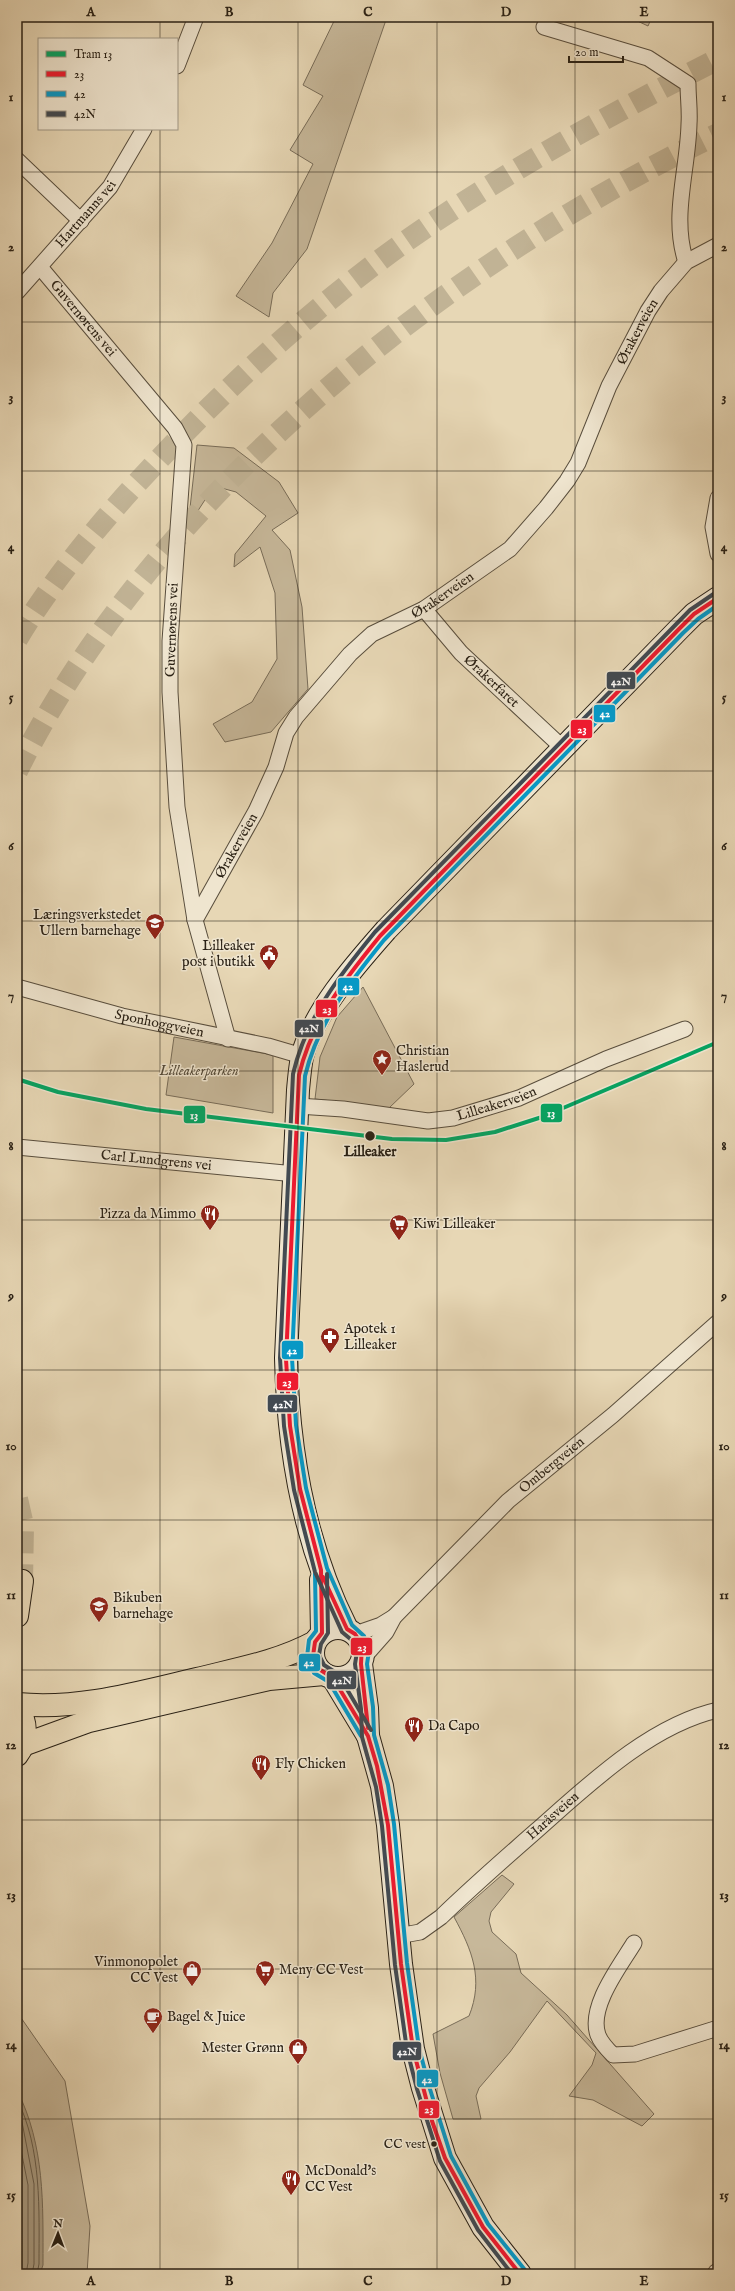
<svg xmlns="http://www.w3.org/2000/svg" width="735" height="2291" font-family="'IM FELL English',serif">
<style>
.green{fill:#c7b89a;stroke:#786c58}
.water{fill:#a7997f;stroke:#756955}
.lines{fill:none;stroke-linecap:round;stroke-linejoin:round}
.shore{stroke:#685d4a;stroke-width:1}
.trunk-tunnel{stroke:#c1b395;stroke-width:22;stroke-dasharray:22 11;stroke-linecap:butt}
.minor-casing{stroke:#594e3d;stroke-width:17}
.tertiary-casing{stroke:#594e3d;stroke-width:21}
.secondary-casing{stroke:#2a2115;stroke-width:24}
.trunk-casing{stroke:#2a2115;stroke-width:24}
.minor{stroke:#efe5cf;stroke-width:15}
.tertiary{stroke:#efe5cf;stroke-width:19}
.secondary{stroke:#efe5cf;stroke-width:22}
.trunk{stroke:#e7d7b5;stroke-width:22}
.bus-1-casing{stroke:#efe5cf;stroke-width:7}
.bus-2-casing{stroke:#efe5cf;stroke-width:7}
.bus-3-casing{stroke:#efe5cf;stroke-width:7}
.bus-1{stroke:#ed1b2f;stroke-width:4}
.bus-2{stroke:#0898c5;stroke-width:4}
.bus-3{stroke:#424a52;stroke-width:4}
.tram-1-casing{stroke:#efe5cf;stroke-width:7}
.tram-1{stroke:#04a462;stroke-width:4}
.grid{fill:none;stroke:#2a2115;stroke-width:1;stroke-opacity:0.55}
.stop-dot{fill:#2a2115;stroke:#efe5cf;stroke-width:1.5}
.labels{text-anchor:middle;dominant-baseline:central;stroke-width:3;stroke-linejoin:round;paint-order:stroke}
.bus-label{font-size:13px;fill:#2a2115;stroke:#efe5cf;text-anchor:end}
.street-label{font-size:14px;fill:#2a2115;stroke:#efe5cf}
.poi-label{font-size:14px;fill:#2a2115;stroke:#efe5cf;text-anchor:start}
.park-label{font-size:14px;font-style:italic;fill:#514736;stroke:#efe5cf}
.stop-label{font-size:14px;font-weight:bold;fill:#2a2115;stroke:#efe5cf}
.line-badge{stroke:#efe5cf;stroke-width:1.5}
.badge-label{font-size:11px;text-anchor:middle;font-weight:bold;fill:#fff}
.neatline{fill:none;stroke:#2a2115;stroke-width:1.5}
.grid-label{font-size:13px;text-anchor:middle;font-weight:bold;fill:#2a2115}
</style>
<rect width="100%" height="100%" fill="#e7d7b5"/>
<filter id="stains"><feTurbulence type="fractalNoise" baseFrequency=".005" numOctaves="4"/><feColorMatrix values="0 0 0 0 .2 0 0 0 0 .09 0 0 0 0 .02 0 0 0 .5 -.17"/></filter>
<radialGradient id="worn" r=".72"><stop offset=".6" stop-color="#630" stop-opacity="0"/><stop offset="1" stop-color="#630" stop-opacity=".3"/></radialGradient>
<g class="green">
<path d="M336,17H387L307,249L273,293L269,317L236,296L272,243L313,164L290,150L323,96L303,85Z"/>
<path d="M629,17H652L648,26Z"/>
<path d="M197,445L234,448L279,482L298,513L272,530L290,550L302,607L308,689L271,732L225,742L213,724L252,702L277,659L275,593L260,547L234,567L235,554L266,516L236,492L214,486L188,526Z"/>
<path d="M363,987L414,1084L389,1108L315,1099L320,1057L337,1017Z"/>
<path d="M174,1037L273,1055V1113L166,1095Z"/>
<path d="M502,1875L514,1884L491,1912L489,1921L492,1932L516,1954L521,1973L567,2015L654,2114L642,2126L593,2100L569,2096L592,2065L596,2053L547,2001L510,2052L479,2088L476,2096L481,2119H453L440,2073L433,2034L469,2016C484,1979 472,1950 454,1917Z"/>
<path d="M17,2012L65,2081L90,2226L87,2274H17Z"/>
</g>
<path class="water" d="M17,2090C45,2146 43,2204 43,2265L40,2274H17Z"/>
<g class="lines">
<g class="shore">
<path d="M17,2099C42,2149 39,2210 39,2264L37,2274"/>
<path d="M17,2110L21,2117L34,2184V2264L32,2274"/>
<path d="M17,2130L28,2185V2263L26,2274"/>
</g>
<g class="trunk-tunnel">
<path d="M17,639C53,579 103,519 151,468C227,386 315,306 406,241C505,172 611,114 718,59"/>
<path d="M17,771C154,496 445,264 718,134"/>
<path d="M17,1499L23,1525L22,1581"/>
</g>
<defs>
<g id="minor">
<path d="M544,27L648,58L688,84C688,97 690,111 689,124C688,170 671,217 686,262"/>
<path d="M177,66L196,17"/>
<path d="M17,160L81,221"/>
<path id="s1" d="M40,267L175,428L184,445L170,641V692L177,807L195,920L228,1039"/>
<path id="s2" d="M17,292L110,187L144,129"/>
<path d="M718,498L713,527L718,554"/>
<path id="s3" d="M424,609L461,653L564,749"/>
<path id="s4" d="M195,920L256,811L276,767L286,733L296,717L350,654L372,634L424,609L510,549L546,508L567,481L578,463L609,386L648,311L661,291L686,262L718,245"/>
<path id="s5" d="M17,987L122,1016L268,1046L302,1056"/>
<path id="s6" d="M298,1106L343,1109L428,1121L453,1118L519,1098L606,1059L685,1029"/>
<path id="s7" d="M17,1147L295,1174"/>
<path d="M355,1634L381,1625L394,1617"/>
<path id="s8" d="M363,1658L386,1632L394,1617L508,1501L613,1415L718,1322"/>
<path id="s9" d="M398,1936L420,1932L441,1917C472,1887 504,1859 536,1831C587,1786 650,1725 718,1710"/>
<path d="M634,1943C620,1966 588,2007 598,2035C601,2043 607,2049 613,2055L635,2054L718,2028"/>
</g>
<path id="tertiary" d="M717,2274L718,2273"/>
<g id="secondary">
<path d="M321,1580L322,1633"/>
<circle cx="338" cy="1653" r="25"/>
<path d="M347,1629C305,1546 288,1451 286,1358L298,1090C299,1079 300,1067 302,1057C313,1012 356,964 386,930L679,629L694,614L718,598"/>
<path d="M361,1664L367,1708L368,1736L382,1786L388,1825L401,1964L413,2049L423,2088L445,2158L483,2227L520,2274"/>
<path d="M333,1678L368,1736"/>
</g>
<g id="trunk">
<path d="M17,1616L22,1581"/>
<path d="M17,1704C79,1710 137,1693 197,1679C237,1669 278,1662 315,1642"/>
<path d="M17,1707C27,1721 28,1741 17,1755"/>
<path d="M23,1745L89,1721L269,1679L324,1674"/>
</g>
</defs>
<use href="#minor" class="minor-casing"/>
<use href="#tertiary" class="tertiary-casing"/>
<use href="#secondary" class="secondary-casing"/>
<use href="#trunk" class="trunk-casing"/>
<use href="#minor" class="minor"/>
<use href="#tertiary" class="tertiary"/>
<use href="#secondary" class="secondary"/>
<use href="#trunk" class="trunk"/>
<defs>
<g id="bus-1">
<path d="M323,1577L347,1629L355,1634L362,1645L361,1664L368,1728"/>
<path d="M520,2274L483,2227L445,2158L432,2121L413,2049L401,1964L388,1825L377,1766L368,1736L333,1678L319,1669L313,1656L315,1642L322,1633L321,1570L300,1489L290,1426L286,1359L299,1075C312,1020 345,979 380,936L679,629L694,614L718,598"/>
</g>
<g id="bus-2">
<path d="M315,1574L316,1631L309,1640L307,1657L314,1673L329,1682L361,1736"/>
<path d="M525,2270L488,2224L451,2156L429,2086L419,2048L407,1963L394,1824L388,1785L374,1735L373,1707L367,1664L369,1651L364,1636L352,1625L327,1568L306,1488L296,1425L292,1358L305,1076C318,1022 350,982 384,940L683,633L698,619L718,605"/>
</g>
<g id="bus-3">
<path d="M327,1574L328,1633L321,1644L319,1655L324,1665L338,1674L371,1730"/>
<path d="M512,2274L478,2230L440,2161L417,2089L407,2050L395,1965L382,1826L376,1787L362,1737L361,1709L355,1664L357,1652L354,1642L342,1632L315,1572L294,1490L284,1426L280,1358L293,1074C306,1018 339,976 375,932L690,610L715,593"/>
</g>
</defs>
<use href="#bus-1" class="bus-1-casing"/>
<use href="#bus-2" class="bus-2-casing"/>
<use href="#bus-3" class="bus-3-casing"/>
<use href="#bus-1" class="bus-1"/>
<use href="#bus-2" class="bus-2"/>
<use href="#bus-3" class="bus-3"/>
<defs>
<path id="tram-1" d="M17,1079L58,1092L146,1109L392,1139L446,1140L495,1132L542,1117L718,1042"/>
</defs>
<use href="#tram-1" class="tram-1-casing"/>
<use href="#tram-1" class="tram-1"/>
</g>
<path class="grid" d="M160,17V39M298,17V2274M437,17V2274M575,17V2274M160,129V2274M17,172H718M17,322H718M17,471H718M17,621H718M17,771H718M17,921H718M17,1071H718M17,1220H718M17,1370H718M17,1520H718M17,1670H718M17,1820H718M17,1969H718M17,2119H718"/>
<defs>
<symbol id="school-pin" viewBox="-11 -11 22 30"><path d="M0 17L-7.5 6A9.5 9.5 0 1 1 7.5 6Z" fill="#8f2418" stroke="#efe5cf"/><path d="M0-5L7-2L0 1L-7-2ZM-4 1L0 2.5L4 1V4Q0 6-4 4Z" fill="#fff"/></symbol>
<symbol id="civic-pin" viewBox="-11 -11 22 30"><path d="M0 17L-7.5 6A9.5 9.5 0 1 1 7.5 6Z" fill="#8f2418" stroke="#efe5cf"/><path d="M-.6-6.5H3V-4.5H.6V-3L4-1V1h2V6H-6V1h2V-1L-.6-3ZM-1.2 2.5V6h2.4V2.5Z" fill="#fff"/></symbol>
<symbol id="sight-pin" viewBox="-11 -11 22 30"><path d="M0 17L-7.5 6A9.5 9.5 0 1 1 7.5 6Z" fill="#8f2418" stroke="#efe5cf"/><path d="M0-6L1.8-2.2L6-1.7L2.9 1.2L3.7 5.4L0 3.3L-3.7 5.4L-2.9 1.2L-6-1.7L-1.8-2.2Z" fill="#fff"/></symbol>
<symbol id="restaurant-pin" viewBox="-11 -11 22 30"><path d="M0 17L-7.5 6A9.5 9.5 0 1 1 7.5 6Z" fill="#8f2418" stroke="#efe5cf"/><path d="M-5-6h1v4h1v-4h1v4h1v-4h1v5L-1.5 .5V6h-2V.5L-5-1ZM5-6V6H3V1.5H1.5Q1.5-4 5-6Z" fill="#fff"/></symbol>
<symbol id="supermarket-pin" viewBox="-11 -11 22 30"><path d="M0 17L-7.5 6A9.5 9.5 0 1 1 7.5 6Z" fill="#8f2418" stroke="#efe5cf"/><path d="M-6-5.5h2.5l.6 2H6L4.5 2H-2.5L-4.4-4H-6ZM-1.5 3.2a1.3 1.3 0 1 0 .1 0ZM3 3.2a1.3 1.3 0 1 0 .1 0Z" fill="#fff"/></symbol>
<symbol id="pharmacy-pin" viewBox="-11 -11 22 30"><path d="M0 17L-7.5 6A9.5 9.5 0 1 1 7.5 6Z" fill="#8f2418" stroke="#efe5cf"/><path d="M-2-6h4v4h4v4h-4v4h-4v-4h-4v-4h4Z" fill="#fff"/></symbol>
<symbol id="shop-pin" viewBox="-11 -11 22 30"><path d="M0 17L-7.5 6A9.5 9.5 0 1 1 7.5 6Z" fill="#8f2418" stroke="#efe5cf"/><path d="M-5-2.5h2.3a2.7 3.5 0 0 1 5.4 0H5L5.5 6h-11ZM-1.5-2.5h3a1.5 2.3 0 0 0-3 0Z" fill="#fff"/></symbol>
<symbol id="cafe-pin" viewBox="-11 -11 22 30"><path d="M0 17L-7.5 6A9.5 9.5 0 1 1 7.5 6Z" fill="#8f2418" stroke="#efe5cf"/><path d="M-5.5-4.5H6V0H3Q3 3.5 0 3.5H-2.5Q-5.5 3.5-5.5 0ZM3-3.2v2h1.7v-2ZM-6 4.5H4V6H-6Z" fill="#fff"/></symbol>
</defs>
<g fill-rule="evenodd">
<use href="#school-pin" x="144" y="912" width="22" height="30"/>
<use href="#civic-pin" x="258" y="943" width="22" height="30"/>
<use href="#sight-pin" x="371" y="1048" width="22" height="30"/>
<use href="#restaurant-pin" x="199" y="1203" width="22" height="30"/>
<use href="#supermarket-pin" x="388" y="1213" width="22" height="30"/>
<use href="#pharmacy-pin" x="319" y="1326" width="22" height="30"/>
<use href="#school-pin" x="88" y="1595" width="22" height="30"/>
<use href="#restaurant-pin" x="403" y="1715" width="22" height="30"/>
<use href="#restaurant-pin" x="250" y="1753" width="22" height="30"/>
<use href="#shop-pin" x="181" y="1959" width="22" height="30"/>
<use href="#supermarket-pin" x="254" y="1959" width="22" height="30"/>
<use href="#cafe-pin" x="142" y="2006" width="22" height="30"/>
<use href="#shop-pin" x="287" y="2037" width="22" height="30"/>
<use href="#restaurant-pin" x="280" y="2168" width="22" height="30"/>
</g>
<g class="stop-dot">
<circle cx="370" cy="1136" r="5.5"/>
<circle cx="434" cy="2144" r="3.5"/>
</g>
<g class="labels">
<g class="bus-label">
<text x="426" y="2144">CC vest</text>
</g>
<g class="street-label">
<text stroke="none"><textPath href="#s2" startOffset="104">Hartmanns vei</textPath></text>
<text stroke="none"><textPath href="#s1" startOffset="67">Guvernørens vei</textPath></text>
<text stroke="none"><textPath href="#s4" startOffset="757">Ørakerveien</textPath></text>
<text stroke="none"><textPath href="#s4" startOffset="421">Ørakerveien</textPath></text>
<text transform="translate(172 630) rotate(-88)">Guvernørens vei</text>
<text stroke="none"><textPath href="#s3" startOffset="99">Ørakerfaret</textPath></text>
<text stroke="none"><textPath href="#s4" startOffset="85">Ørakerveien</textPath></text>
<text stroke="none"><textPath href="#s5" startOffset="147">Sponhoggveien</textPath></text>
<text stroke="none"><textPath href="#s6" startOffset="202">Lilleakerveien</textPath></text>
<text stroke="none"><textPath href="#s7" startOffset="140">Carl Lundgrens vei</textPath></text>
<text stroke="none"><textPath href="#s8" startOffset="271">Ombergveien</textPath></text>
<text stroke="none"><textPath href="#s9" startOffset="199">Haråsveien</textPath></text>
</g>
<g class="poi-label">
<text x="141" y="915" text-anchor="end">Læringsverkstedet<tspan x="141" dy="16">Ullern barnehage</tspan></text>
<text x="255" y="946" text-anchor="end">Lilleaker<tspan x="255" dy="16">post i butikk</tspan></text>
<text x="396" y="1051">Christian<tspan x="396" dy="16">Haslerud</tspan></text>
<text x="196" y="1214" text-anchor="end">Pizza da Mimmo</text>
<text x="413" y="1224">Kiwi Lilleaker</text>
<text x="344" y="1329">Apotek 1<tspan x="344" dy="16">Lilleaker</tspan></text>
<text x="113" y="1598">Bikuben<tspan x="113" dy="16">barnehage</tspan></text>
<text x="428" y="1726">Da Capo</text>
<text x="275" y="1764">Fly Chicken</text>
<text x="178" y="1962" text-anchor="end">Vinmonopolet<tspan x="178" dy="16">CC Vest</tspan></text>
<text x="279" y="1970">Meny CC Vest</text>
<text x="167" y="2017">Bagel &amp; Juice</text>
<text x="284" y="2048" text-anchor="end">Mester Grønn</text>
<text x="305" y="2171">McDonald's<tspan x="305" dy="16">CC Vest</tspan></text>
</g>
<g class="park-label">
<text x="199" y="1071">Lilleakerparken</text>
</g>
<g class="stop-label">
<text x="370" y="1152">Lilleaker</text>
</g>
</g>
<g class="line-badge">
<rect x="606" y="671" width="30" height="19" rx="4" fill="#424a52"/>
<rect x="593" y="704" width="23" height="19" rx="4" fill="#0898c5"/>
<rect x="570" y="719" width="23" height="20" rx="4" fill="#ed1b2f"/>
<rect x="337" y="977" width="23" height="19" rx="4" fill="#0898c5"/>
<rect x="315" y="999" width="23" height="19" rx="4" fill="#ed1b2f"/>
<rect x="294" y="1019" width="30" height="19" rx="4" fill="#424a52"/>
<rect x="540" y="1103" width="23" height="20" rx="4" fill="#04a462"/>
<rect x="183" y="1105" width="23" height="19" rx="4" fill="#04a462"/>
<rect x="281" y="1340" width="23" height="20" rx="4" fill="#0898c5"/>
<rect x="276" y="1372" width="23" height="19" rx="4" fill="#ed1b2f"/>
<rect x="267" y="1394" width="31" height="19" rx="4" fill="#424a52"/>
<rect x="350" y="1637" width="23" height="19" rx="4" fill="#ed1b2f"/>
<rect x="298" y="1653" width="23" height="19" rx="4" fill="#0898c5"/>
<rect x="326" y="1670" width="31" height="20" rx="4" fill="#424a52"/>
<rect x="392" y="2041" width="30" height="20" rx="4" fill="#424a52"/>
<rect x="416" y="2069" width="23" height="19" rx="4" fill="#0898c5"/>
<rect x="418" y="2100" width="22" height="19" rx="4" fill="#ed1b2f"/>
</g>
<g class="badge-label">
<text x="621" y="685">42N</text>
<text x="605" y="717">42</text>
<text x="582" y="733">23</text>
<text x="348" y="990">42</text>
<text x="327" y="1013">23</text>
<text x="309" y="1032">42N</text>
<text x="551" y="1117">13</text>
<text x="194" y="1119">13</text>
<text x="292" y="1354">42</text>
<text x="287" y="1386">23</text>
<text x="283" y="1408">42N</text>
<text x="362" y="1651">23</text>
<text x="309" y="1666">42</text>
<text x="342" y="1684">42N</text>
<text x="407" y="2055">42N</text>
<text x="427" y="2083">42</text>
<text x="429" y="2113">23</text>
</g>
<rect width="735" height="2291" fill="none" stroke="#e7d7b5" stroke-width="44"/>
<rect x="38" y="38" width="140" height="92" fill="#efe5cf" stroke="#a09785"/>
<rect x="46" y="51" width="20" height="6" fill="#04a462" stroke="#a09785"/>
<text x="74" y="58" font-size="12" fill="#2a2115">Tram 13</text>
<rect x="46" y="71" width="20" height="6" fill="#ed1b2f" stroke="#a09785"/>
<text x="74" y="78" font-size="12" fill="#2a2115">23</text>
<rect x="46" y="91" width="20" height="6" fill="#0898c5" stroke="#a09785"/>
<text x="74" y="98" font-size="12" fill="#2a2115">42</text>
<rect x="46" y="111" width="20" height="6" fill="#424a52" stroke="#a09785"/>
<text x="74" y="118" font-size="12" fill="#2a2115">42N</text>
<g transform="translate(58 2233) rotate(1)" stroke="#efe5cf" stroke-width="3" paint-order="stroke">
<path d="M0-3L7 15L0 10L-7 15Z" fill="#2a2115"/>
<text y="-6" font-size="11" font-weight="bold" text-anchor="middle" fill="#2a2115">N</text>
</g>
<path d="M569 56v6h54v-6" fill="none" stroke="#2a2115" stroke-width="2"/>
<text x="575" y="56" font-size="12" fill="#2a2115" stroke="#efe5cf" stroke-width="3" paint-order="stroke">20 m</text>
<rect x="22" y="22" width="691" height="2247" class="neatline"/>
<g class="grid-label">
<text x="91" y="16">A</text>
<text x="229" y="16">B</text>
<text x="368" y="16">C</text>
<text x="506" y="16">D</text>
<text x="644" y="16">E</text>
<text x="11" y="101">1</text>
<text x="724" y="101">1</text>
<text x="11" y="251">2</text>
<text x="724" y="251">2</text>
<text x="11" y="401">3</text>
<text x="724" y="401">3</text>
<text x="11" y="551">4</text>
<text x="724" y="551">4</text>
<text x="11" y="701">5</text>
<text x="724" y="701">5</text>
<text x="11" y="850">6</text>
<text x="724" y="850">6</text>
<text x="11" y="1000">7</text>
<text x="724" y="1000">7</text>
<text x="11" y="1150">8</text>
<text x="724" y="1150">8</text>
<text x="11" y="1300">9</text>
<text x="724" y="1300">9</text>
<text x="11" y="1450">10</text>
<text x="724" y="1450">10</text>
<text x="11" y="1599">11</text>
<text x="724" y="1599">11</text>
<text x="11" y="1749">12</text>
<text x="724" y="1749">12</text>
<text x="11" y="1899">13</text>
<text x="724" y="1899">13</text>
<text x="11" y="2049">14</text>
<text x="724" y="2049">14</text>
<text x="11" y="2199">15</text>
<text x="724" y="2199">15</text>
<text x="91" y="2285">A</text>
<text x="229" y="2285">B</text>
<text x="368" y="2285">C</text>
<text x="506" y="2285">D</text>
<text x="644" y="2285">E</text>
</g>
<rect width="100%" height="100%" filter="url(#stains)"/>
<rect width="100%" height="100%" fill="url(#worn)"/>
</svg>
